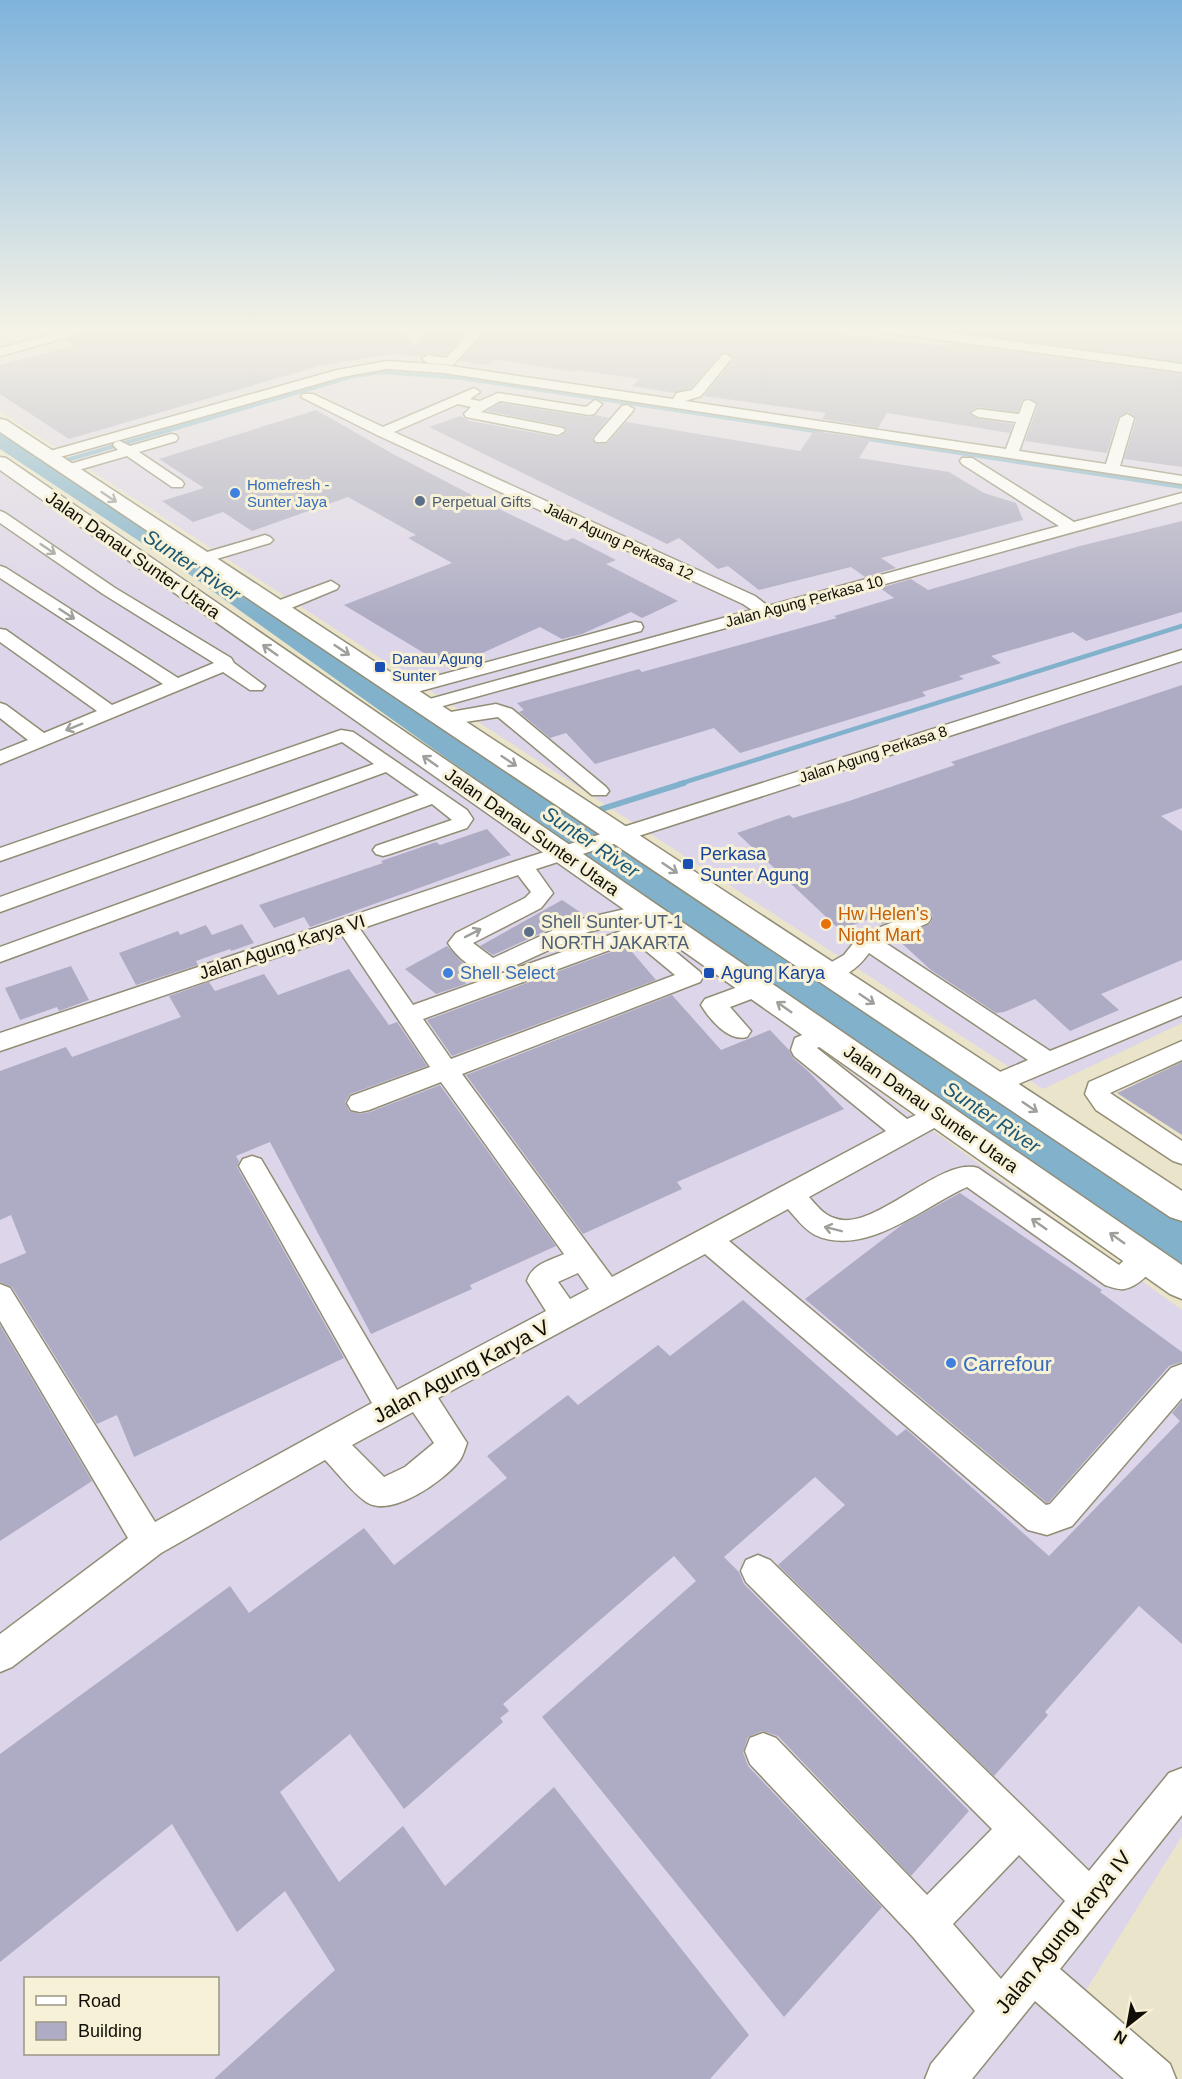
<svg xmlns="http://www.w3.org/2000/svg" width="1182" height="2079" font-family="Helvetica,sans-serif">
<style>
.industrial{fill:#ddd5ea;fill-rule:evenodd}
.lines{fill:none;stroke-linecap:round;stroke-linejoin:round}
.stream-far2{stroke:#81b1cb;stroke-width:4}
.stream-far1{stroke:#81b1cb;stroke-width:4.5}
.stream{stroke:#81b1cb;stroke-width:6}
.river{fill:#81b1cb;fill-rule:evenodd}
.building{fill:#aeacc4}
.minor-casing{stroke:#928d75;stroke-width:3}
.major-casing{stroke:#928d75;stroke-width:3}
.minor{fill:#fff;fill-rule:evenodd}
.major{fill:#fff;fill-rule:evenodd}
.oneway{stroke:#9f9f9b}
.shop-dot{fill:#3f7fe0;stroke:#f7f1d7;stroke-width:2}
.service-dot{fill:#5c6f8a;stroke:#f7f1d7;stroke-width:2}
.transit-dot{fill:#1a4fb4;stroke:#f7f1d7;stroke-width:2}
.food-dot{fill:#e8710a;stroke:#f7f1d7;stroke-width:2}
.labels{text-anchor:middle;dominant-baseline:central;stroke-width:6;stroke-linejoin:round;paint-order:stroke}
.far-shop-label{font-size:15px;fill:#366cbe;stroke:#f7f1d7;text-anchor:start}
.far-service-label{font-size:15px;fill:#4e5e75;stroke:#f7f1d7;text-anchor:start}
.far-street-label{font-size:15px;fill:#100e06;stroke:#f7f1d7}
.far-transit-label{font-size:15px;fill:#164399;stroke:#f7f1d7;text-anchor:start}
.street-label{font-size:18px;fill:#100e06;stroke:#f7f1d7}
.transit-label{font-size:18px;fill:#164399;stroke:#f7f1d7;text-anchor:start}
.food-label{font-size:18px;fill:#c56008;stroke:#f7f1d7;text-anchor:start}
.service-label{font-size:18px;fill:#4e5e75;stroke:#f7f1d7;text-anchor:start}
.shop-label{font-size:18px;fill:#366cbe;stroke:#f7f1d7;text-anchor:start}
.water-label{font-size:20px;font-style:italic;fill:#1c5773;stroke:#f7f1d7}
.near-shop-label{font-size:21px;fill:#366cbe;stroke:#f7f1d7;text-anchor:start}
.near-street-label{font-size:21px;fill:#100e06;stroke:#f7f1d7}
</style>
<rect width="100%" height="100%" fill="#e9e4ca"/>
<g class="industrial">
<path d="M0,328H1182V1023L1043,1089L0,411Z"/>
<path d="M0,471L543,850L1182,1310V1836L1083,1995L1178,2079H0ZM26,1978H218V2054H26Z"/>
</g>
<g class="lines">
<g class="stream-far2">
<path d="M921,328L1182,363"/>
<path d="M861,438L1182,487"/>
<path d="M43,467L354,376L381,372L461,378L821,432"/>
</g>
<path class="stream-far1" d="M679,784L1182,626"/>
<g class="stream">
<path d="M592,812L684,783"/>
<path d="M562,822L582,815"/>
</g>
<path class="river" d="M0,431L9,433L209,562L470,744L1182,1221V1266L1165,1260L446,758L189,574L0,449Z"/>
</g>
<g class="building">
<path d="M102,328H123L124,334L144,328H396L415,345L430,331L451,333V328H470L445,356L428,353L421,357L391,354L319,366L69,439L0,394V365L73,346L64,340Z"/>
<path d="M489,328H789L950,347V343L1182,374V467L1124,459L1136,419L1128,412L1118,417L1107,453L1025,441L1038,405L1029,398L1022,400L1018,412L978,407L969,412L978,419L1013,424L1010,433L887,413L878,428L822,419L826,413L704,396L734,359L733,356L725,352L720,354L691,388L675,393L632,386L639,379L576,370L574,372L495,359L487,365L459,361Z"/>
<path d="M951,328H1182V362L951,331Z"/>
<path d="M500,403L589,417L596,415L609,418L592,438L596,444L608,443L626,422L800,451L814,431L871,439L859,458L949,472L984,493L1016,503L1023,520L881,558L896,568L865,577L851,567L759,590L728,566L718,569L679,538L667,544L429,427L460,416L470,421L558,437L567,432L563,426L487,411Z"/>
<path d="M316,410L393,454L493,506L566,541L573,538L616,560L606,564L678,601L642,618L631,612L582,634L562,639L540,627L449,668L344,605L452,563L408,538L416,535L348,497L252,531L223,512L193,522L162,501L204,488L159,459Z"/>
<path d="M1182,521V612L1086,641L1073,632L991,656L1001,663L959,676L964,679L922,692L926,696L740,753L714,728L595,764L566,733L550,738L519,712L524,710L517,703L639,669L642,672L837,618L834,616L894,598L880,588L911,579L928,590L1080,546Z"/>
<path d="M1182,685V808L1161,816L1182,831V960L1101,994L1119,1010L1070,1031L1035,999L1004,1012L996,1013L931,970L897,939L930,924L933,917L929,911L919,909L882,924L874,917L840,930L737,833L789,815L793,818L849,801L955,765L951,762Z"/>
<path d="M487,829L511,855L310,927L304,917L274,928L259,905L383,863L381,861L436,842L440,845Z"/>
<path d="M562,900L583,914L493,955L480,946Z"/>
<path d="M242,924L254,943L231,951L230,949L196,961L198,965L136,985L119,953L178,931L180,935L206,925L212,935Z"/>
<path d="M447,946L462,962L480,973L465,982L466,984L436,994L405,969Z"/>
<path d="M627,946L656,980L452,1056L427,1020Z"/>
<path d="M71,966L89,1000L59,1011L57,1007L20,1020L5,988Z"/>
<path d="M349,969L389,1025L397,1022L427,1066L350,1094L345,1102L349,1111L360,1114L370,1112L440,1085L556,1246L470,1285L472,1289L371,1334L270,1142L236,1156L239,1161L237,1167L344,1358L134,1457L117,1415L97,1424L12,1287L0,1282V1264L26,1253L11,1215L0,1220V1071L66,1047L72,1057L181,1017L169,996L209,982L215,991L264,974L278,995Z"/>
<path d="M672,995L721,1050L770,1030L789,1050L793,1058L808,1071L844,1109L677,1182L682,1189L583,1234L466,1075Z"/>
<path d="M1182,1062V1135L1117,1093Z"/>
<path d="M960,1193L1102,1290L1100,1292L1182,1352V1362L1169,1366L1049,1502L1047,1503L901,1381L805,1299L903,1224Z"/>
<path d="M743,1300L897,1436L906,1429L1049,1556L1180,1421L1172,1413L1182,1401V1644L1139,1606L1045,1712L1048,1715L994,1776L778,1565L845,1505L815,1477L724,1557L739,1572L744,1584L969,1811L911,1876L778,1736L762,1731L748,1737L743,1752L748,1766L882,1907L784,2017L542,1717L696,1581L674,1556L503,1704L509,1711L500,1718L503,1722L404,1809L350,1734L280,1792L339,1882L403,1826L445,1886L554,1787L749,2035L710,2079H214L335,1970L285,1891L237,1932L172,1824L0,1962V1754L230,1586L249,1613L364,1528L394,1565L507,1478L487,1456L568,1395L578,1405L658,1345L670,1356Z"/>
<path d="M0,1325L92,1481L0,1541Z"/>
</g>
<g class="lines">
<defs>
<g id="minor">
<path d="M78,328H100L0,356V348Z"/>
<path d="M474,328H487L453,365L428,363L422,359L428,355L446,358Z"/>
<path d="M876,328H913L1182,364V372L882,332Z"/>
<path d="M726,354L732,358L701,396L685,401L1006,449L1016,422L978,417L971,413L978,409L1019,414L1024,401L1029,400L1036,404L1019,451L1106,464L1120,418L1127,414L1134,418L1120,466L1182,476V484L444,373L387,369L342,377L53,459L48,460L41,456L43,453L337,370L387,361L444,365L673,399L677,393L692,390L722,355Z"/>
<path d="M474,388L480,392L470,399L480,401L498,393L586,407L595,400L602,404L594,414L589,415L500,401L481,412L563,428L565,431L558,435L466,417L464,414L471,407L458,404L394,432L755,596L768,606L1059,526L962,464L960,461L962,458H972L1074,522L1182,493V502L425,711L419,710L416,706L419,702L752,610L743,604L377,435L301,397L303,394H313L383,427Z"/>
<path d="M627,405L634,409L632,412L606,442H596L594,439L596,436L622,406Z"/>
<path d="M171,434L176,435L178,438L176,441L139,452L182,481L184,484L182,487H172L127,456L68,473L61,469L63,466L118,450L113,445L115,442L120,441L130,446Z"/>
<path d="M0,511L5,513L115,588L231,658L234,663L265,686L262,690H250L223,672L0,764V751L28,740L0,718V703L6,705L44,733L97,711L0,642V629L6,630L112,705L163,684L0,578V566L6,568L178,678L214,663L103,594L0,523Z"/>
<path d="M265,535L270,537L273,540L270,543L203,563L195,558L197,555Z"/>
<path d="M331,581L339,586L337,589L284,611L278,612L270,607L272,603Z"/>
<path d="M635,622L641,623L643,627L641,631L402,696L396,695L393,691L396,687Z"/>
<path d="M1182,650V661L536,869L553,893L541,908L473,943L493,958L573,921L647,904L655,906L658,911L655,916L588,932L499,973C481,978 457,958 448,943L456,933L525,898L531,892L518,875L360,929L413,1005L652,920L660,922L663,927L660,932L654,934L700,972L703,977L700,982L462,1074L612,1277L886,1131L794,1056L791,1050L795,1038L824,1026L832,1028L836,1034L832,1040L817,1048L907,1119L938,1105L947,1107L951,1114L947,1121L809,1197C816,1205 824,1215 834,1218C873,1234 940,1156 978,1168L1119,1265C1131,1254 1139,1244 1156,1250L1160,1258C1154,1270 1138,1287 1124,1289C1118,1290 1111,1287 1105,1285L967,1187C923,1207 865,1258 815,1235C804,1229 796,1218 788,1209L729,1241L1046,1505L1050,1504L1171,1368L1182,1364V1398L1072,1526L1047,1535L1028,1530L705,1254L438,1398L467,1443C465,1448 463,1456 460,1460C445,1480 393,1517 368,1503C354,1495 337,1472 325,1460L161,1553L12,1667L0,1672V1634L128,1538L0,1321V1284L10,1288L155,1522L372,1403L239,1166L243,1159L252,1156L261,1159L397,1390L546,1311L527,1281C532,1264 549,1261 564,1254L441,1082L369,1110L360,1112L351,1110L347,1103L351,1096L430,1067L342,935L0,1051V1033L516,861ZM634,941L675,975L451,1059L423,1019ZM578,1273L589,1289L570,1299L558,1282ZM413,1412L434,1443L405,1467L384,1477L352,1445Z"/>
<path d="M496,704L512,709L606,787L609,791L606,795H592L498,717L445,725L438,723L436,719L438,715L445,713Z"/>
<path d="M341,730L353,732L467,810L473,819L467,828L390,854L383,856L376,854L373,850L376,846L452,820L432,804L0,962V947L419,795L386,772L0,912V897L374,764L342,742L0,861V848Z"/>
<path d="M920,911L928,913L931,918L928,923L884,942L1050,1051L1182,998V1015L1004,1090L995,1093L986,1090L983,1084L986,1078L1028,1060L869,953C859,967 840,984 821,978L818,973L821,968L844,955L859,936Z"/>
<path d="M757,980L765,982L769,988L765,994L730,1007L751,1031L747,1037C729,1042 710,1020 701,1005L705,999Z"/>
<path d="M1182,1041V1060L1110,1093L1182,1141V1164L1173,1161L1096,1110L1085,1094L1089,1082Z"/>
<path d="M758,1555L770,1560L1089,1871L1169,1773L1182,1768V1815L1060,1969L1170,2064L1176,2079H1124L1035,2001L972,2079H925L931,2064L975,2011L913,1937L750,1764L745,1751L750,1738L763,1733L776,1738L927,1895L992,1829L746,1582L741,1571L746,1560ZM1019,1855L1065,1901L1001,1979L953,1924Z"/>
</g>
<g id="major">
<path d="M0,419L6,420L1182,1191V1221L1170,1217L0,432Z"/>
<path d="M0,457L6,458L1182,1265V1299L1170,1294L0,470Z"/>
</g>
</defs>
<use href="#minor" class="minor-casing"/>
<use href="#major" class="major-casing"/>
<use href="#minor" class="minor"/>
<use href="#major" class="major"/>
</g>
<defs><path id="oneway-shaft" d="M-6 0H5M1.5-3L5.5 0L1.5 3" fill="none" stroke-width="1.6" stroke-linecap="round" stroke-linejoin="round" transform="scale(1.5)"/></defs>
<g class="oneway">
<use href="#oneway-shaft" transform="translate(109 497) rotate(34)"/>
<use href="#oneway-shaft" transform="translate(48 549) rotate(34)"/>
<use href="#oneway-shaft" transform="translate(67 614) rotate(33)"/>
<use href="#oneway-shaft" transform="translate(270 650) rotate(-145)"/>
<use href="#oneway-shaft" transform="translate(342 650) rotate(34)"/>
<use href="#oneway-shaft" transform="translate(74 727) rotate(158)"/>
<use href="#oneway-shaft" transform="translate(430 761) rotate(-145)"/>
<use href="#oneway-shaft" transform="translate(509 761) rotate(34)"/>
<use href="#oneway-shaft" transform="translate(670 868) rotate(34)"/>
<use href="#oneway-shaft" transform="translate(473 933) rotate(-27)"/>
<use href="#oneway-shaft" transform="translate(867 999) rotate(34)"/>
<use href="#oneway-shaft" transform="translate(784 1007) rotate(-145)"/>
<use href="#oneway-shaft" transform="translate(1030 1107) rotate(34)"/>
<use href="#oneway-shaft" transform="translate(1039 1224) rotate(-145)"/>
<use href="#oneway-shaft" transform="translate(833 1229) rotate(-166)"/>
<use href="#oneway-shaft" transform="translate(1117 1238) rotate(-145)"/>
</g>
<linearGradient id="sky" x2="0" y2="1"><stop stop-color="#7fb3dc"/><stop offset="0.53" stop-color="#f5f3e7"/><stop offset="1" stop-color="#f5f3e7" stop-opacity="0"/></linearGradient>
<rect width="1182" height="620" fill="url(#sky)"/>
<g class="shop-dot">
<circle cx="235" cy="493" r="6"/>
<circle cx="448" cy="973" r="6"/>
<circle cx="951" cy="1363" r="6"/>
</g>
<g class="service-dot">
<circle cx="420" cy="501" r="6"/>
<circle cx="529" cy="932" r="6"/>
</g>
<g class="transit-dot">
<rect x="374" y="661" width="12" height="12" rx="3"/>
<rect x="682" y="858" width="12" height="12" rx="3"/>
<rect x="703" y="967" width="12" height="12" rx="3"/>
</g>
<circle class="food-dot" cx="826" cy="924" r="6"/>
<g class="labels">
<g class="far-shop-label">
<text x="247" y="484">Homefresh -<tspan x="247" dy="17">Sunter Jaya</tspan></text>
</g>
<g class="far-service-label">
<text x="432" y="501">Perpetual Gifts</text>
</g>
<g class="far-street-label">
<text transform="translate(619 541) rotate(25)">Jalan Agung Perkasa 12</text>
<text transform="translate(804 601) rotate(-15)">Jalan Agung Perkasa 10</text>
<text transform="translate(873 754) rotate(-18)">Jalan Agung Perkasa 8</text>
</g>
<g class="far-transit-label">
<text x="392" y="658">Danau Agung<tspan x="392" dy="17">Sunter</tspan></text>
</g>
<g class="street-label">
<text transform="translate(133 555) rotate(35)">Jalan Danau Sunter Utara</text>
<text transform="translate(532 832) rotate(35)">Jalan Danau Sunter Utara</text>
<text transform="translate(282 947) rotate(-18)">Jalan Agung Karya VI</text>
<text transform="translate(931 1109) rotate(35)">Jalan Danau Sunter Utara</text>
</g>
<g class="transit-label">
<text x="700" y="854">Perkasa<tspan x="700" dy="21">Sunter Agung</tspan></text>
<text x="721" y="973">Agung Karya</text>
</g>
<g class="food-label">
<text x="838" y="914">Hw Helen's<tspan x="838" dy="21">Night Mart</tspan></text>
</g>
<g class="service-label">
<text x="541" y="922">Shell Sunter UT-1<tspan x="541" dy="21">NORTH JAKARTA</tspan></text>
</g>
<g class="shop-label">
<text x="460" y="973">Shell Select</text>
</g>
<g class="water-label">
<text transform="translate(192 565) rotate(34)">Sunter River</text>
<text transform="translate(591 842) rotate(34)">Sunter River</text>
<text transform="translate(992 1117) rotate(34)">Sunter River</text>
</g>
<g class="near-shop-label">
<text x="963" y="1363">Carrefour</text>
</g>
<g class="near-street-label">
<text transform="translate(461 1371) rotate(-28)">Jalan Agung Karya V</text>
<text transform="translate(1063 1932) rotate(-51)">Jalan Agung Karya IV</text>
</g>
</g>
<rect x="24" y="1977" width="195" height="78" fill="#f7f1d7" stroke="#9b9683" stroke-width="1.5"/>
<rect x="36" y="1996" width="30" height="9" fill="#ffffff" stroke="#9b9683" stroke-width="1.5"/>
<text x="78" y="2007" font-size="18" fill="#100e06">Road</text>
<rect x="36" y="2022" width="30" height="18" fill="#aeacc4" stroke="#9b9683" stroke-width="1.5"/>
<text x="78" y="2037" font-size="18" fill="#100e06">Building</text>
<g transform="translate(1128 2025) rotate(211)" stroke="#f7f1d7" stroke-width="4.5" paint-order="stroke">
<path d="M0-4.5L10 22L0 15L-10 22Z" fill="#100e06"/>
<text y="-9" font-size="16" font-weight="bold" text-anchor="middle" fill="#100e06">N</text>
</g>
</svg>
